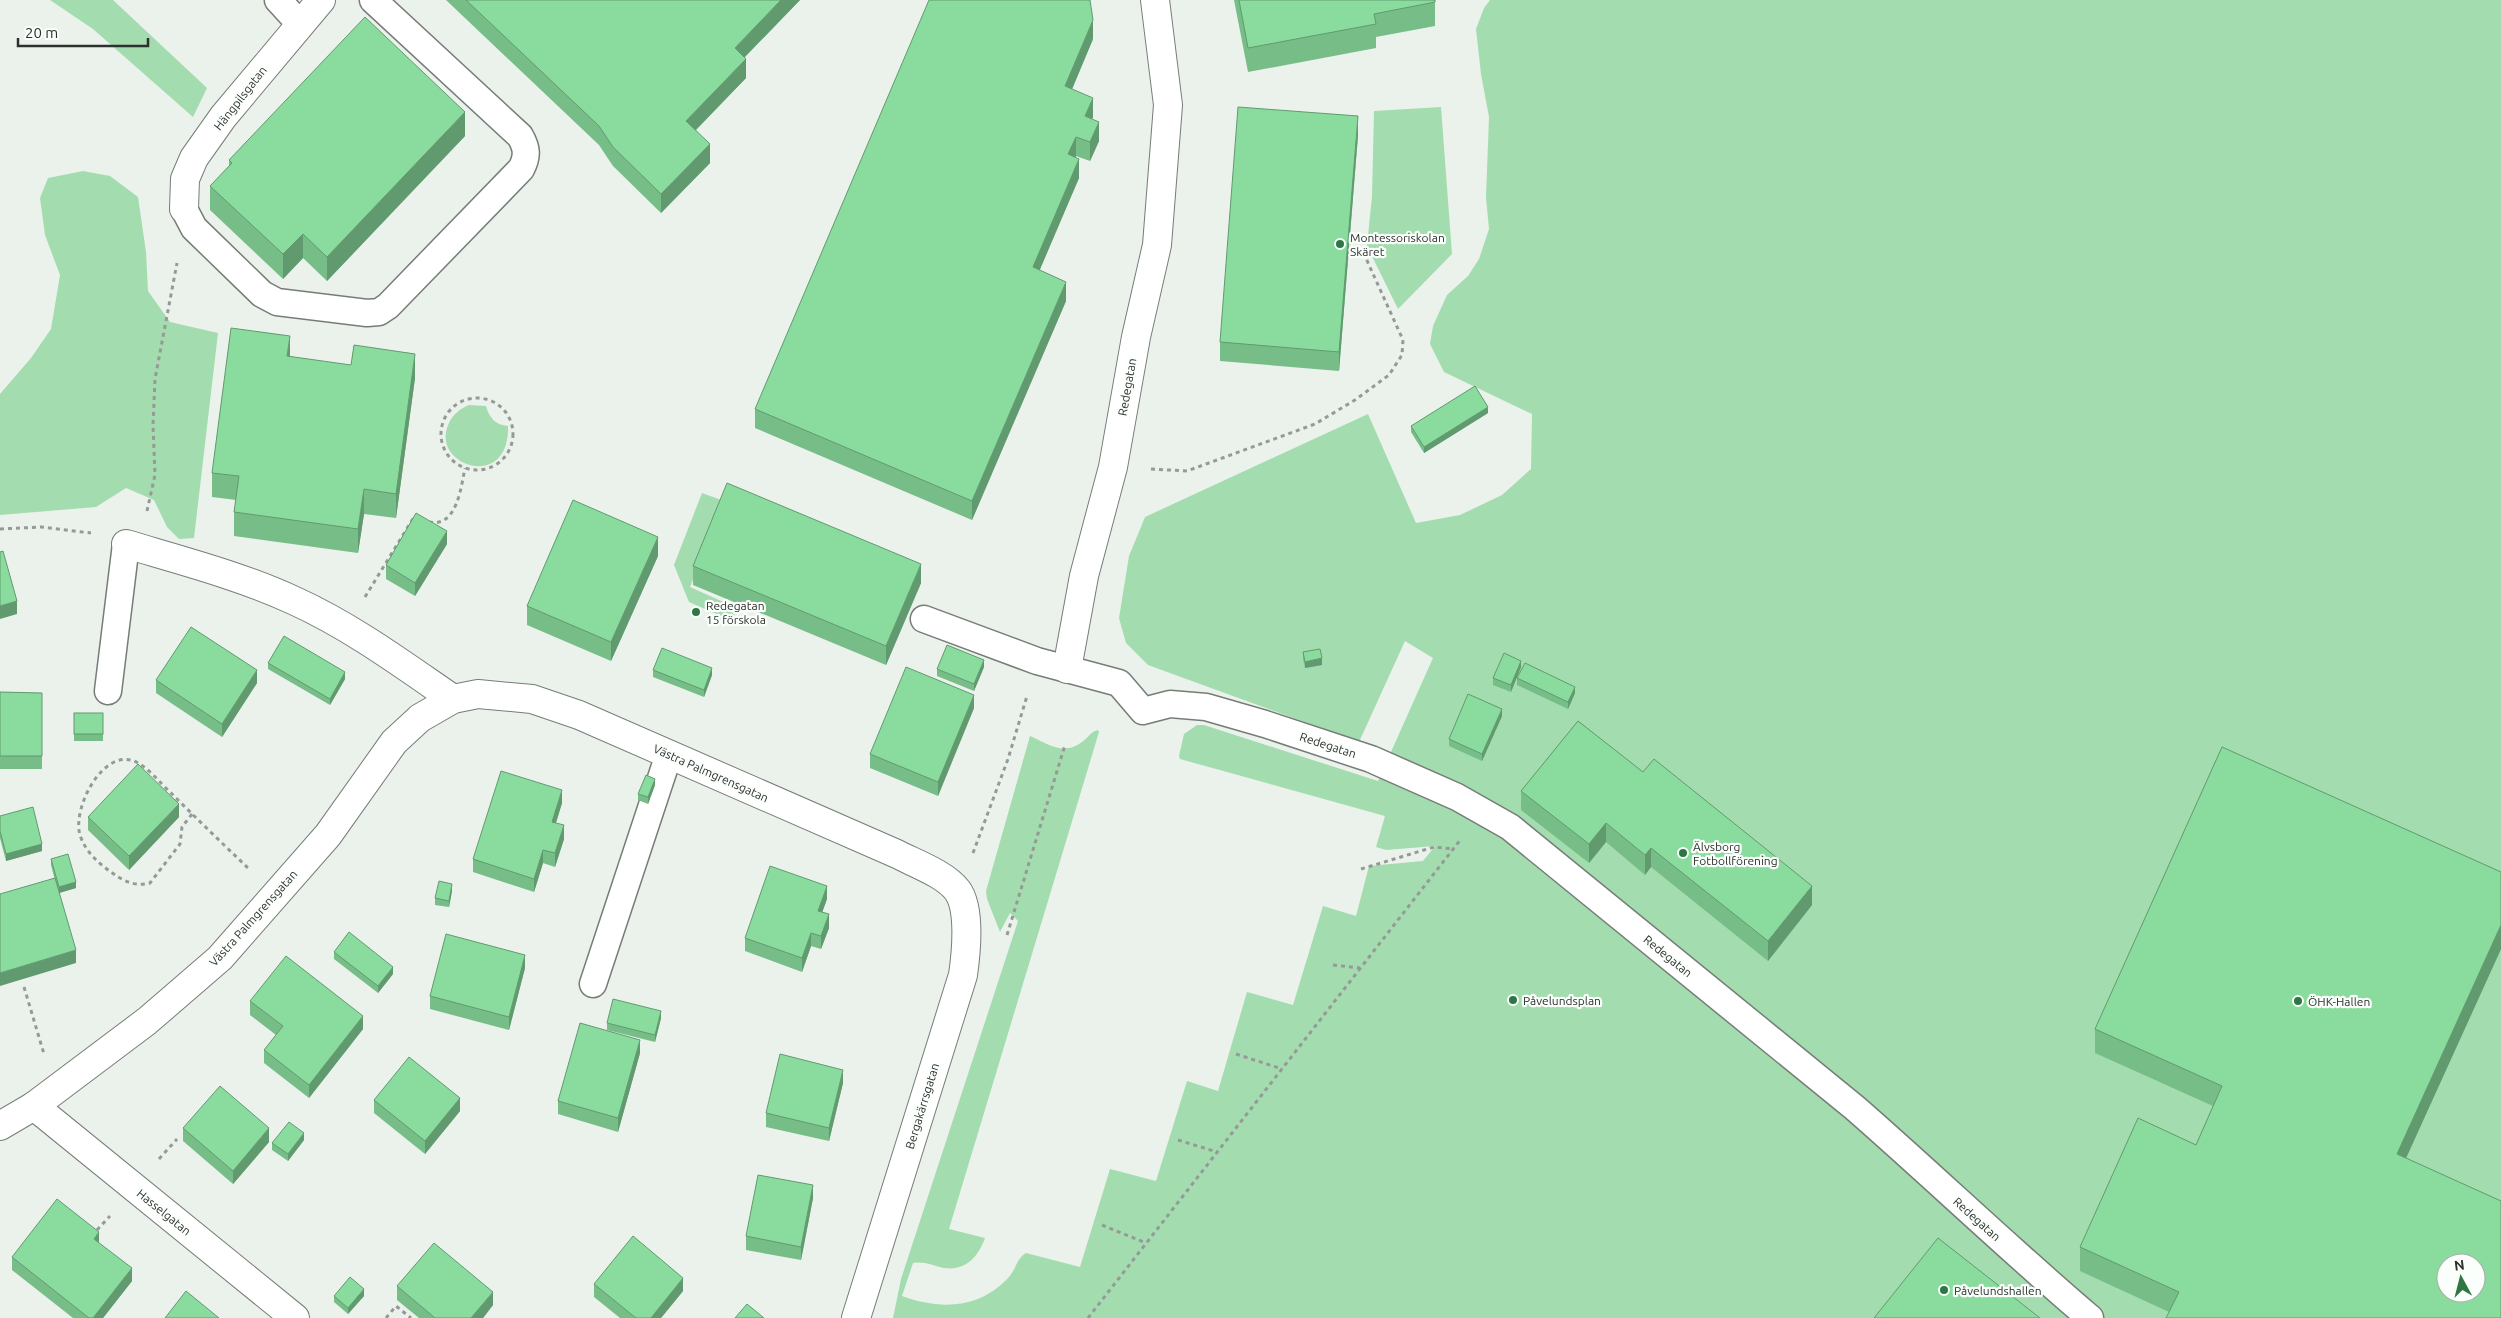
<svg xmlns="http://www.w3.org/2000/svg" width="2501" height="1318" font-family="Ubuntu,sans-serif">
<style>
.green{fill:#a3dcaf;fill-rule:evenodd}
.lines{fill:none;stroke-linecap:round;stroke-linejoin:round}
.service-casing{stroke:#767d77;stroke-width:29}
.minor-casing{stroke:#767d77;stroke-width:30}
.path{stroke:#959a96;stroke-width:3;stroke-dasharray:4 4;stroke-linecap:butt}
.service{stroke:#fff;stroke-width:26}
.minor{stroke:#fff;stroke-width:28}
.wall{fill:#77bd88}
.shaded-wall{fill:#619a6f}
.building{fill:#8adc9e;stroke:#619a6f;fill-rule:evenodd}
.poi-dot{fill:#2e7745;stroke:#fafffb;stroke-width:2}
.labels{text-anchor:middle;dominant-baseline:central;stroke-width:4.5;stroke-linejoin:round;paint-order:stroke}
.street-label{font-size:12px;fill:#2e302e;stroke:#fafffb}
.poi-label{font-size:12px;fill:#2e302e;stroke:#fafffb;text-anchor:start}
</style>
<rect width="100%" height="100%" fill="#ebf2ec"/>
<g class="green">
<path d="M50,0H113L207,88L193,117L93,29Z"/>
<path d="M1490,0H2501V1318H893L901,1279L1018,921L1010,913L1000,932L987,899L986,891L1030,736C1048,744 1064,756 1082,742C1088,738 1091,731 1098,730L1099,732L949,1229L985,1238C978,1257 966,1271 944,1268C934,1266 924,1261 913,1263L902,1296C940,1310 979,1309 1008,1278C1016,1270 1016,1259 1026,1253L1080,1267L1110,1169L1156,1181L1187,1081L1218,1091L1247,992L1293,1005L1323,906L1356,916L1369,866L1423,861L1435,846L1386,850L1376,847L1385,816L1180,759L1179,756L1184,734L1197,725H1204L1378,781L1433,658L1405,641L1359,742L1148,665L1126,643L1119,618L1129,556L1145,517L1368,414L1416,523L1460,515L1502,495L1531,469L1532,414L1444,372L1430,344L1433,326L1447,295L1468,276L1479,259L1489,229L1486,198L1489,117L1481,74L1476,29L1484,8ZM2446,1263H2476V1293H2446Z"/>
<path d="M1441,107L1452,254L1398,309L1367,246L1372,196L1374,111Z"/>
<path d="M83,171L110,176L138,197L146,252L148,291L170,322L218,333L194,538L179,539L167,527L154,500L126,488L96,507L0,515V394L31,358L51,329L60,275L45,235L40,198L48,178Z"/>
<path d="M469,405L486,406C489,418 496,425 508,426C510,493 428,465 449,423C453,414 460,409 469,405Z"/>
<path d="M702,493L724,501L690,587L739,609L730,620L689,602L674,565Z"/>
</g>
<g class="lines">
<defs>
<g id="service">
<path d="M278,0L300,24"/>
<path d="M184,209L194,228L262,294L277,302L367,313L379,312L388,306L521,169C528,156 527,148 520,136L373,0"/>
<path d="M924,619L1037,661L1119,683L1143,711L1170,704L1206,707L1265,724L1371,759L1457,797L1510,827L1855,1108C1934,1177 2010,1250 2090,1318"/>
<path d="M108,691L126,544"/>
<path d="M593,984L669,754"/>
</g>
<g id="minor">
<path d="M184,209L185,179L194,158L223,117L321,0"/>
<path d="M126,544C183,561 241,576 295,601C352,627 402,664 453,699"/>
<path d="M1067,669L1084,576L1113,467L1136,337L1157,245L1168,105L1155,0"/>
<path d="M34,1106L295,1318"/>
<path d="M0,1126L34,1106L147,1021L220,958L328,835L394,742L420,718L453,699L478,694L532,699L579,715L897,854C914,863 945,874 957,890C971,908 966,954 963,975L856,1318"/>
</g>
</defs>
<use href="#service" class="service-casing"/>
<use href="#minor" class="minor-casing"/>
<g class="path">
<circle cx="477" cy="434" r="36"/>
<path d="M1151,469L1187,471L1315,424L1355,400L1389,375L1402,355L1403,340L1364,254"/>
<path d="M147,511L155,475L153,425L155,379L177,263"/>
<path d="M429,522C457,528 461,487 465,468"/>
<path d="M0,529L41,527L91,533"/>
<path d="M365,597L414,517L416,518"/>
<path d="M192,814L182,827L180,844L150,883C135,887 123,881 111,872C98,863 85,851 80,835C72,809 102,749 134,761C148,767 160,783 171,793C197,819 224,845 250,870"/>
<path d="M973,853L1008,759L1027,696"/>
<path d="M1361,869L1434,847L1454,849"/>
<path d="M1007,935L1065,745"/>
<path d="M1333,965L1360,968"/>
<path d="M24,987L44,1054"/>
<path d="M1236,1054L1282,1069"/>
<path d="M1178,1140L1217,1152"/>
<path d="M159,1159L177,1139"/>
<path d="M1102,1225L1146,1243"/>
<path d="M97,1230L110,1216"/>
<path d="M386,1318L396,1306L411,1318"/>
<path d="M1088,1318L1461,839"/>
</g>
<use href="#service" class="service"/>
<use href="#minor" class="minor"/>
</g>
<g class="wall">
<path d="M446,0H800L745,57L746,78L696,130L710,163L661,213L613,166L599,145Z"/>
<path d="M1234,0H1435V26L1376,37V48L1248,72Z"/>
<path d="M1093,39L1072,89L1093,117L1092,119L1099,141L1090,161L1076,156L1075,158L1079,178L1039,270L1066,301L972,520L755,428V409Z"/>
<path d="M1358,135L1339,371L1220,361V342Z"/>
<path d="M465,136L327,281L303,258L283,279L210,210V186L229,166V160Z"/>
<path d="M290,357L415,378L396,518L364,514L358,553L234,536V512L236,500L212,497V473Z"/>
<path d="M1488,413L1424,453L1411,432V426Z"/>
<path d="M447,544L415,596L386,579V565Z"/>
<path d="M658,556L611,661L527,625V606Z"/>
<path d="M693,566L921,583L886,665L693,585Z"/>
<path d="M1303,652L1322,665L1305,668L1303,659Z"/>
<path d="M268,663L345,679L330,705L268,669Z"/>
<path d="M984,667L974,691L937,676V669Z"/>
<path d="M1521,667L1511,692L1493,685V678Z"/>
<path d="M653,670L712,675L704,697L653,677Z"/>
<path d="M1517,678L1575,693L1568,709L1517,685Z"/>
<path d="M156,680L257,683L222,737L156,693Z"/>
<path d="M0,692L42,693V769H0Z"/>
<path d="M974,708L938,796L870,768V754Z"/>
<rect x="74" y="713" width="29" height="28"/>
<path d="M1502,716L1482,761L1449,746V739Z"/>
<path d="M1578,721L1812,905L1768,961L1651,867L1645,875L1606,842L1589,863L1521,810V791Z"/>
<path d="M655,785L648,804L638,800V794Z"/>
<path d="M562,803L556,823L564,839L555,867L543,863L534,892L473,872V859Z"/>
<path d="M0,816L42,851L6,861L0,838Z"/>
<path d="M88,817H179L129,870L88,830Z"/>
<path d="M51,859L76,888L59,893L76,963L51,865Z"/>
<path d="M2501,872V949L2406,1158L2169,1312L2080,1271V1247L2196,1145L2213,1106L2095,1053V1029Z"/>
<path d="M452,891L449,907L435,905V898Z"/>
<path d="M827,899L822,912L829,928L821,949L811,946L802,972L745,951V938Z"/>
<path d="M334,952L393,974L378,993L334,959Z"/>
<path d="M525,968L509,1030L430,1009V996Z"/>
<path d="M250,1001L363,1029L309,1098L264,1063V1050L276,1035L250,1015Z"/>
<path d="M661,1018L655,1042L607,1030V1023Z"/>
<path d="M640,1053L618,1132L558,1114V1101Z"/>
<path d="M843,1083L829,1141L766,1127V1113Z"/>
<path d="M374,1100L460,1111L425,1154L374,1113Z"/>
<path d="M183,1128L269,1142L233,1184L183,1141Z"/>
<path d="M304,1140L288,1161L272,1150V1143Z"/>
<path d="M813,1198L801,1260L746,1250V1236Z"/>
<path d="M99,1243L132,1281L103,1318H73L12,1270V1257Z"/>
<path d="M594,1284L683,1291L661,1318H620L594,1297Z"/>
<path d="M397,1286L493,1305L483,1318H419L397,1300Z"/>
<path d="M334,1296H364L348,1314L334,1302Z"/>
</g>
<g class="shaded-wall">
<path d="M781,0H800L735,67V48Z"/>
<path d="M1093,20V39L1065,106V86Z"/>
<path d="M746,59V78L686,140V121Z"/>
<path d="M1093,98V117L1085,135V116Z"/>
<path d="M465,112V136L327,281V257Z"/>
<path d="M1358,116V135L1339,371V352Z"/>
<path d="M1099,122V141L1090,161V142Z"/>
<path d="M1076,137V156L1068,173V154Z"/>
<path d="M710,144V163L661,213V194Z"/>
<path d="M1079,159V178L1033,286V267Z"/>
<path d="M303,234V258L283,279V254Z"/>
<path d="M1066,282V301L972,520V501Z"/>
<path d="M290,336V360L287,356Z"/>
<path d="M415,354V378L396,518V494Z"/>
<path d="M1488,407V413L1424,453V447Z"/>
<path d="M364,489V514L358,553V529Z"/>
<path d="M447,531V544L415,596V583Z"/>
<path d="M658,537V556L611,661V642Z"/>
<path d="M921,564V583L886,665V646Z"/>
<path d="M17,601V614L0,619V606Z"/>
<path d="M1322,658V665L1305,668V662Z"/>
<path d="M984,660V667L974,691V684Z"/>
<path d="M1521,661V667L1511,692V685Z"/>
<path d="M712,668V675L704,697V690Z"/>
<path d="M257,670V683L222,737V724Z"/>
<path d="M345,672V679L330,705V699Z"/>
<path d="M1575,687V693L1568,709V702Z"/>
<path d="M974,695V708L938,796V782Z"/>
<path d="M1502,709V716L1482,761V754Z"/>
<path d="M655,779V785L648,804V797Z"/>
<path d="M562,790V803L552,835V822Z"/>
<path d="M179,804V817L129,870V856Z"/>
<path d="M1606,823V842L1589,863V844Z"/>
<path d="M564,825V839L555,867V853Z"/>
<path d="M42,844V851L6,861V854Z"/>
<path d="M1651,848V867L1645,875V855Z"/>
<path d="M543,850V863L534,892V879Z"/>
<path d="M76,882V888L59,893V887Z"/>
<path d="M452,884V891L449,907V901Z"/>
<path d="M827,886V899L818,924V911Z"/>
<path d="M1812,886V905L1768,961V941Z"/>
<path d="M829,914V928L821,949V936Z"/>
<path d="M2501,925V949L2397,1178V1154Z"/>
<path d="M811,933V946L802,972V958Z"/>
<path d="M76,950V963L0,986V973Z"/>
<path d="M525,955V968L509,1030V1017Z"/>
<path d="M393,967V974L378,993V986Z"/>
<path d="M661,1011V1018L655,1042V1035Z"/>
<path d="M363,1016V1029L309,1098V1085Z"/>
<path d="M640,1040V1053L618,1132V1118Z"/>
<path d="M843,1070V1083L829,1141V1128Z"/>
<path d="M460,1098V1111L425,1154V1141Z"/>
<path d="M269,1128V1142L233,1184V1171Z"/>
<path d="M304,1133V1140L288,1161V1154Z"/>
<path d="M813,1185V1198L801,1260V1247Z"/>
<path d="M99,1232V1245L94,1239Z"/>
<path d="M132,1268V1281L103,1318H93Z"/>
<path d="M683,1278V1291L661,1318H651Z"/>
<path d="M364,1289V1296L348,1314V1308Z"/>
<path d="M493,1292V1305L483,1318H471Z"/>
</g>
<g class="building">
<path d="M466,0H781L735,48L746,59L686,121L710,144L661,194L613,147L599,126Z"/>
<path d="M929,0H1090L1093,20L1065,86L1093,98L1085,116L1099,122L1090,142L1076,137L1068,154L1079,159L1033,267L1066,282L972,501L755,409Z"/>
<path d="M1239,0H1435V2L1374,14L1376,24L1248,48Z"/>
<path d="M365,17L465,112L327,257L303,234L283,254L210,186L232,163L229,160Z"/>
<path d="M1238,107L1358,116L1339,352L1220,342Z"/>
<path d="M231,328L290,336L287,356L351,365L354,345L415,354L396,494L364,489L358,529L234,512L239,476L212,473Z"/>
<path d="M1475,386L1488,407L1424,447L1411,426Z"/>
<path d="M727,483L921,564L886,646L693,566Z"/>
<path d="M573,500L658,537L611,642L527,606Z"/>
<path d="M416,513L447,531L415,583L386,565Z"/>
<path d="M3,551L17,601L0,606V552Z"/>
<path d="M191,627L257,670L222,724L156,680Z"/>
<path d="M284,636L345,672L330,699L268,663Z"/>
<path d="M947,645L984,660L974,684L937,669Z"/>
<path d="M662,648L712,668L704,690L653,670Z"/>
<path d="M1320,649L1322,658L1305,662L1303,652Z"/>
<path d="M1504,653L1521,661L1511,685L1493,678Z"/>
<path d="M1525,663L1575,687L1568,702L1517,678Z"/>
<path d="M906,667L974,695L938,782L870,754Z"/>
<path d="M0,692L42,693V756H0Z"/>
<path d="M1468,694L1502,709L1482,754L1449,739Z"/>
<rect x="74" y="713" width="29" height="21"/>
<path d="M1578,721L1643,772L1654,759L1812,886L1768,941L1651,848L1645,855L1606,823L1589,844L1521,791Z"/>
<path d="M2222,747L2501,872V925L2397,1154L2501,1201V1318H2166L2179,1292L2080,1247L2138,1118L2196,1145L2222,1086L2095,1029ZM2446,1263H2476V1293H2446Z"/>
<path d="M138,764L179,804L129,856L88,817Z"/>
<path d="M501,771L562,790L552,822L564,825L555,853L543,850L534,879L473,859Z"/>
<path d="M646,775L655,779L648,797L638,794Z"/>
<path d="M33,807L42,844L6,854L0,831V816Z"/>
<path d="M68,854L76,882L59,887L51,859Z"/>
<path d="M770,866L827,886L818,911L829,914L821,936L811,933L802,958L745,938Z"/>
<path d="M55,878L76,950L0,973V894Z"/>
<path d="M439,881L452,884L449,901L435,898Z"/>
<path d="M349,932L393,967L378,986L334,952Z"/>
<path d="M446,934L525,955L509,1017L430,996Z"/>
<path d="M286,956L363,1016L309,1085L264,1050L283,1026L250,1001Z"/>
<path d="M613,999L661,1011L655,1035L607,1023Z"/>
<path d="M580,1023L640,1040L618,1118L558,1101Z"/>
<path d="M780,1054L843,1070L829,1128L766,1113Z"/>
<path d="M409,1057L460,1098L425,1141L374,1100Z"/>
<path d="M220,1086L269,1128L233,1171L183,1128Z"/>
<path d="M289,1122L304,1133L288,1154L272,1143Z"/>
<path d="M758,1175L813,1185L801,1247L746,1236Z"/>
<path d="M57,1199L99,1232L94,1239L132,1268L93,1318H89L12,1257Z"/>
<path d="M633,1236L683,1278L651,1318H636L594,1284Z"/>
<path d="M1938,1238L2040,1318H1874Z"/>
<path d="M434,1243L493,1292L471,1318H435L397,1286Z"/>
<path d="M350,1277L364,1289L348,1308L334,1296Z"/>
<path d="M186,1291L219,1318H165Z"/>
<path d="M747,1304L764,1318H735Z"/>
</g>
<g class="poi-dot">
<circle cx="1340" cy="244" r="5"/>
<circle cx="696" cy="612" r="5"/>
<circle cx="1683" cy="853" r="5"/>
<circle cx="1513" cy="1000" r="5"/>
<circle cx="2298" cy="1001" r="5"/>
<circle cx="1944" cy="1290" r="5"/>
</g>
<g class="labels">
<g class="street-label">
<text transform="translate(240 98) rotate(-52)">Hängpilsgatan</text>
<text transform="translate(1127 387) rotate(-80)">Redegatan</text>
<text transform="translate(1328 745) rotate(18)">Redegatan</text>
<text transform="translate(711 773) rotate(24)">Västra Palmgrensgatan</text>
<text transform="translate(253 918) rotate(-48)">Västra Palmgrensgatan</text>
<text transform="translate(1668 956) rotate(39)">Redegatan</text>
<text transform="translate(922 1106) rotate(-73)">Bergakärrsgatan</text>
<text transform="translate(164 1212) rotate(39)">Hasselgatan</text>
<text transform="translate(1977 1219) rotate(42)">Redegatan</text>
</g>
<g class="poi-label">
<text x="1350" y="237">Montessoriskolan<tspan x="1350" dy="14">Skäret</tspan></text>
<text x="706" y="605">Redegatan<tspan x="706" dy="14">15 förskola</tspan></text>
<text x="1693" y="846">Älvsborg<tspan x="1693" dy="14">Fotbollförening</tspan></text>
<text x="1523" y="1000">Påvelundsplan</text>
<text x="2308" y="1001">ÖHK-Hallen</text>
<text x="1954" y="1290">Påvelundshallen</text>
</g>
</g>
<g transform="translate(2461 1278) rotate(353)"><circle r="24" fill="#fafffb" stroke="#a8aca9"/>
<path d="M0-4L9 19L0 12L-9 19Z" fill="#2e7745"/>
<text y="-8" font-size="14" font-weight="bold" text-anchor="middle" fill="#2e302e">N</text>
</g>
<path d="M18 38v8h130v-8" fill="none" stroke="#2e302e" stroke-width="2.5"/>
<text x="25" y="38" font-size="15" fill="#2e302e" stroke="#fafffb" stroke-width="4" paint-order="stroke">20 m</text>
</svg>
